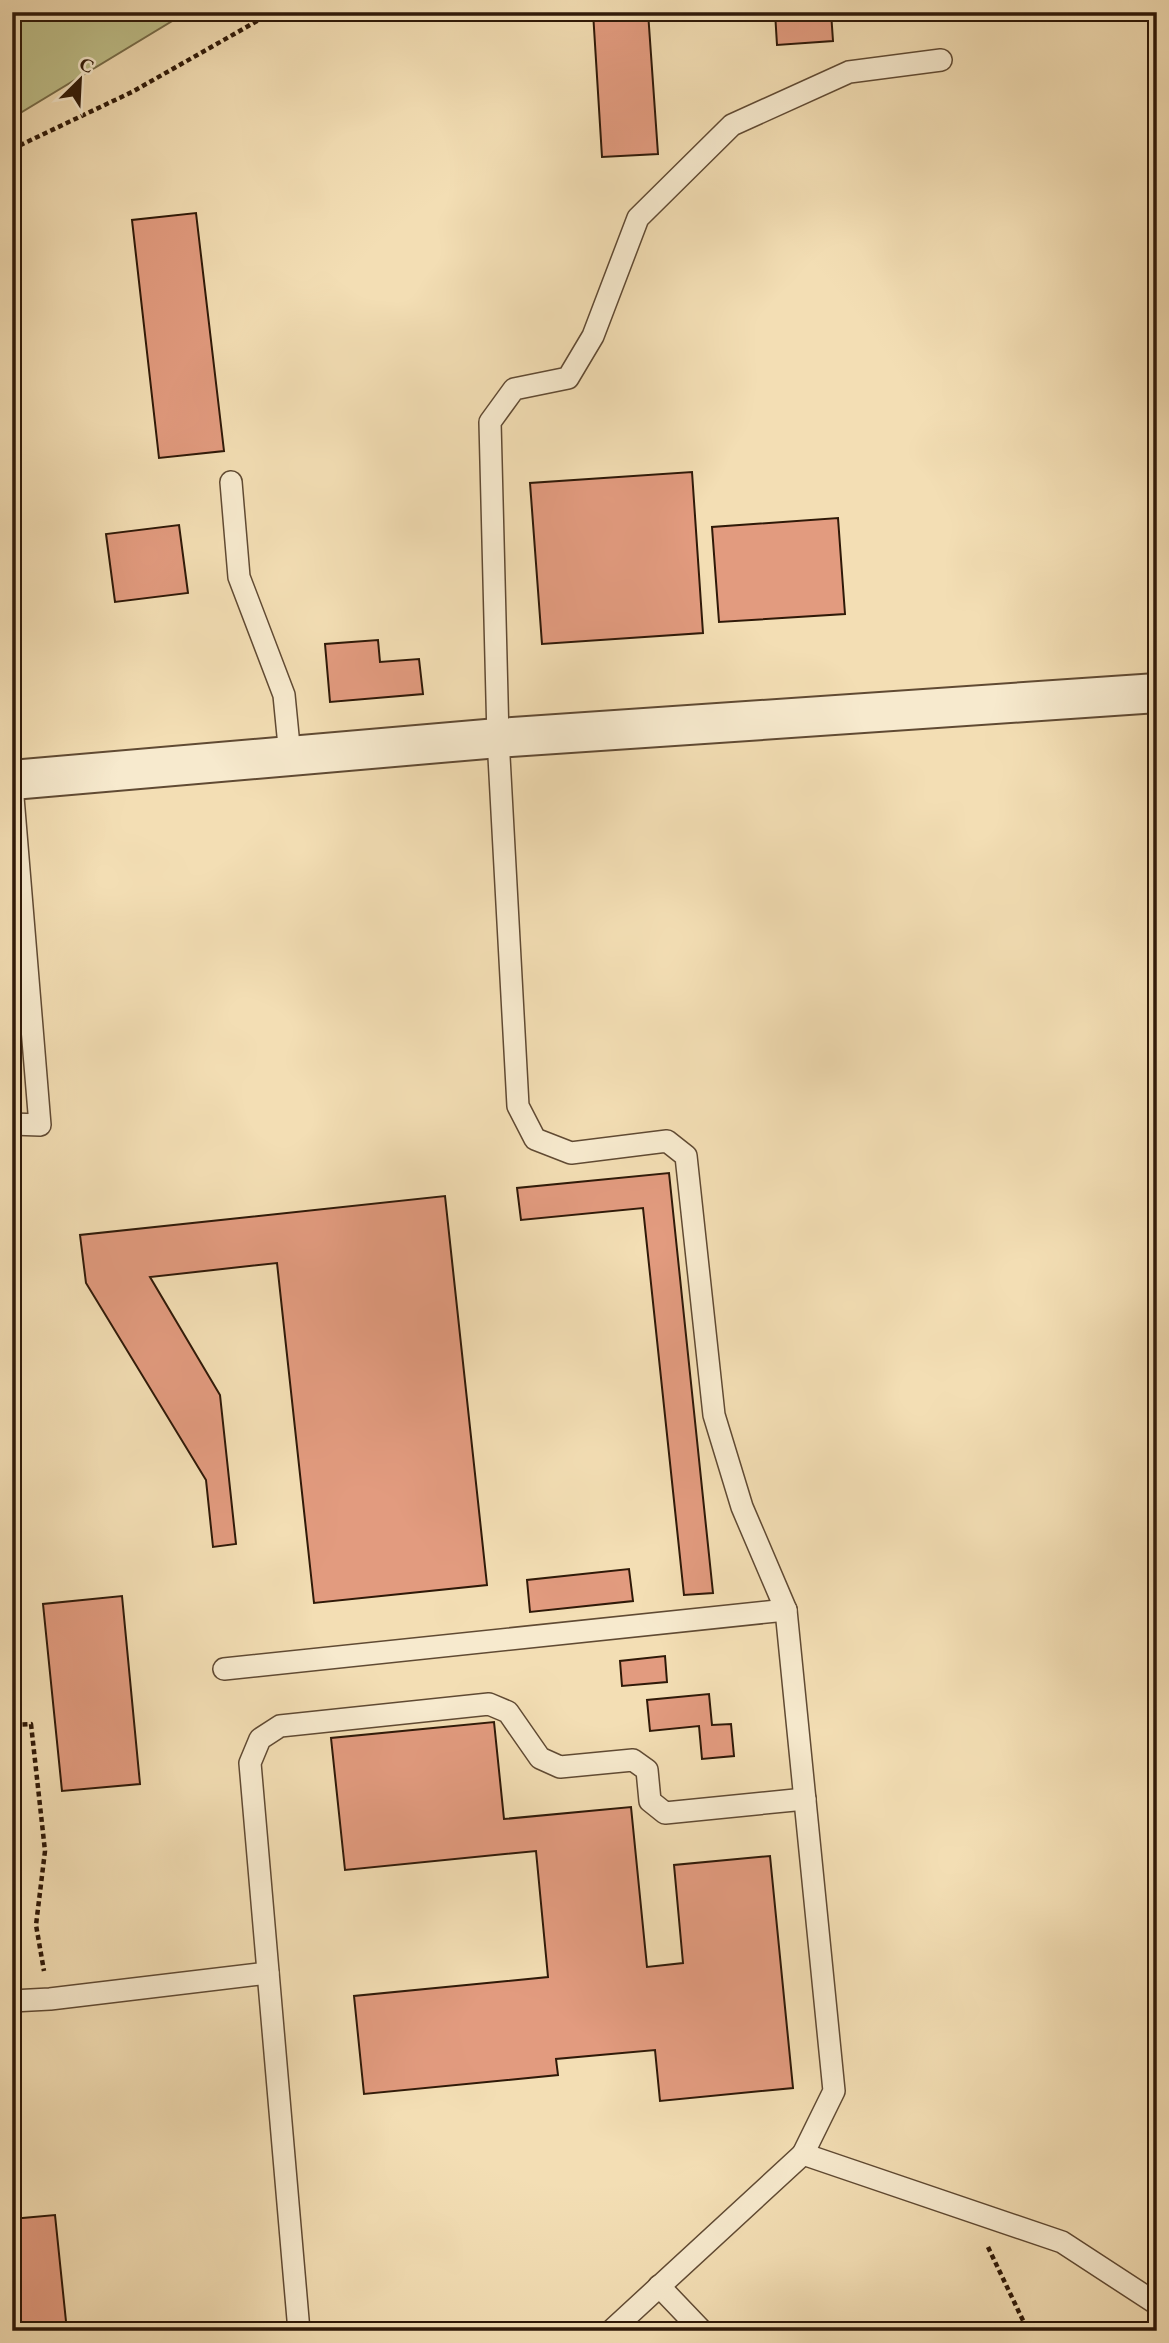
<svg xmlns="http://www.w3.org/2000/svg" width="1169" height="2343" font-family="'EB Garamond',serif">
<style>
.green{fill:#bfc08a;stroke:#776c49;stroke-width:2}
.building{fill:#e29b7f;stroke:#2f1908;stroke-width:2}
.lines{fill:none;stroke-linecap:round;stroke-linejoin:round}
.service-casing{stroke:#604a33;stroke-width:24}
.minor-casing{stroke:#604a33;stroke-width:42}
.path{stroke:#2f1908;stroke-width:4.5;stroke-dasharray:5 3.5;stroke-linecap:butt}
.service{stroke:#f7eace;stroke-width:21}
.minor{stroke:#f7eace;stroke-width:38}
</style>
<rect width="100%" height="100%" fill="#f3deb4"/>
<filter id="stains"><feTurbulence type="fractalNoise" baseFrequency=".00286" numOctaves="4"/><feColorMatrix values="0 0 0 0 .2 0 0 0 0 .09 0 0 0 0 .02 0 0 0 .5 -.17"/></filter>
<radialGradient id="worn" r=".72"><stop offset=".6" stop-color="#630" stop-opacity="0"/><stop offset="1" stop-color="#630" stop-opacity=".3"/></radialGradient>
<path class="green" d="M12,12H187L12,118Z"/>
<g class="building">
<path d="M593,12H648L658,154L602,157Z"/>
<path d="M775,12H831L833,41L777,45Z"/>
<path d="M196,213L224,451L159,458L132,220Z"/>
<path d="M692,472L703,633L542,644L530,483Z"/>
<path d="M838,518L845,614L719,622L712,527Z"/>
<path d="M179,525L188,593L115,602L106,534Z"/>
<path d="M378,640L380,662L419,659L423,694L330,702L325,644Z"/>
<path d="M669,1173L713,1593L684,1595L643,1208L521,1220L517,1188Z"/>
<path d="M445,1196L487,1585L314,1603L277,1263L150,1277L220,1395L236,1544L213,1547L206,1480L86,1283L80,1235Z"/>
<path d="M629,1569L633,1601L530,1612L527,1580Z"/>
<path d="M122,1596L140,1784L62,1791L43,1604Z"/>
<path d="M665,1656L667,1682L622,1686L620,1661Z"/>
<path d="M709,1694L712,1725L731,1724L734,1756L702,1759L699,1726L650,1731L647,1700Z"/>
<path d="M494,1722L504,1819L631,1807L647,1967L683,1963L674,1865L770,1856L793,2088L660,2101L655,2050L556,2059L558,2075L364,2094L354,1996L548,1977L536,1851L345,1870L331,1738Z"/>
<path d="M55,2215L67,2331H12V2219Z"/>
</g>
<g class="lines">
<defs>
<g id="service">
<path d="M231,482L239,577L284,695L290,756"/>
<path d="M12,785L40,1125L12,1124"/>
<path d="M224,1669L786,1610"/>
<path d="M12,2001L50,1999L268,1973"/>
<path d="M803,2154L834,2091L786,1610L742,1507L714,1415L686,1156L667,1141L571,1153L535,1139L518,1106L498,738L490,422L514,389L568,378L593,336L638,218L732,125L849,72L941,60"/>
<path d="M659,2286L702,2331"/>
<path d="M299,2331L250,1763L260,1739L280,1726L489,1704L508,1712L540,1758L560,1767L633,1760L647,1770L650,1801L665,1813L805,1799"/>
<path d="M611,2331L803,2154L1062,2242L1157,2304"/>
</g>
<path id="minor" d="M12,780L498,738L1157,693"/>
</defs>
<use href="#service" class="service-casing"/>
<use href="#minor" class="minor-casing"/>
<g class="path">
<path d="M12,149L132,92L273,12"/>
<path d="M14,1725L31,1724L45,1851L36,1925L44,1971"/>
<path d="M988,2247L1028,2331"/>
</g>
<use href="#service" class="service"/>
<use href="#minor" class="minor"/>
</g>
<rect width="1169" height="2343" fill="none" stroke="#f3deb4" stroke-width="42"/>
<rect x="14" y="14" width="1141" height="2315" fill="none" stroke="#2f1908" stroke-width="3.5"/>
<rect x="21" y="21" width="1127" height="2301" fill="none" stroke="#2f1908" stroke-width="2"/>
<g transform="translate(80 80) rotate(24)" stroke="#f7eace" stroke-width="5" paint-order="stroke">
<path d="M0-5L12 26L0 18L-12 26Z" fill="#2f1908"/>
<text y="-10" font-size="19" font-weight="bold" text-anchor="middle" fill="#2f1908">С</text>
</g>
<rect width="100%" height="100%" filter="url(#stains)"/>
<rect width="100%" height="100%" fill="url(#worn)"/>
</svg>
